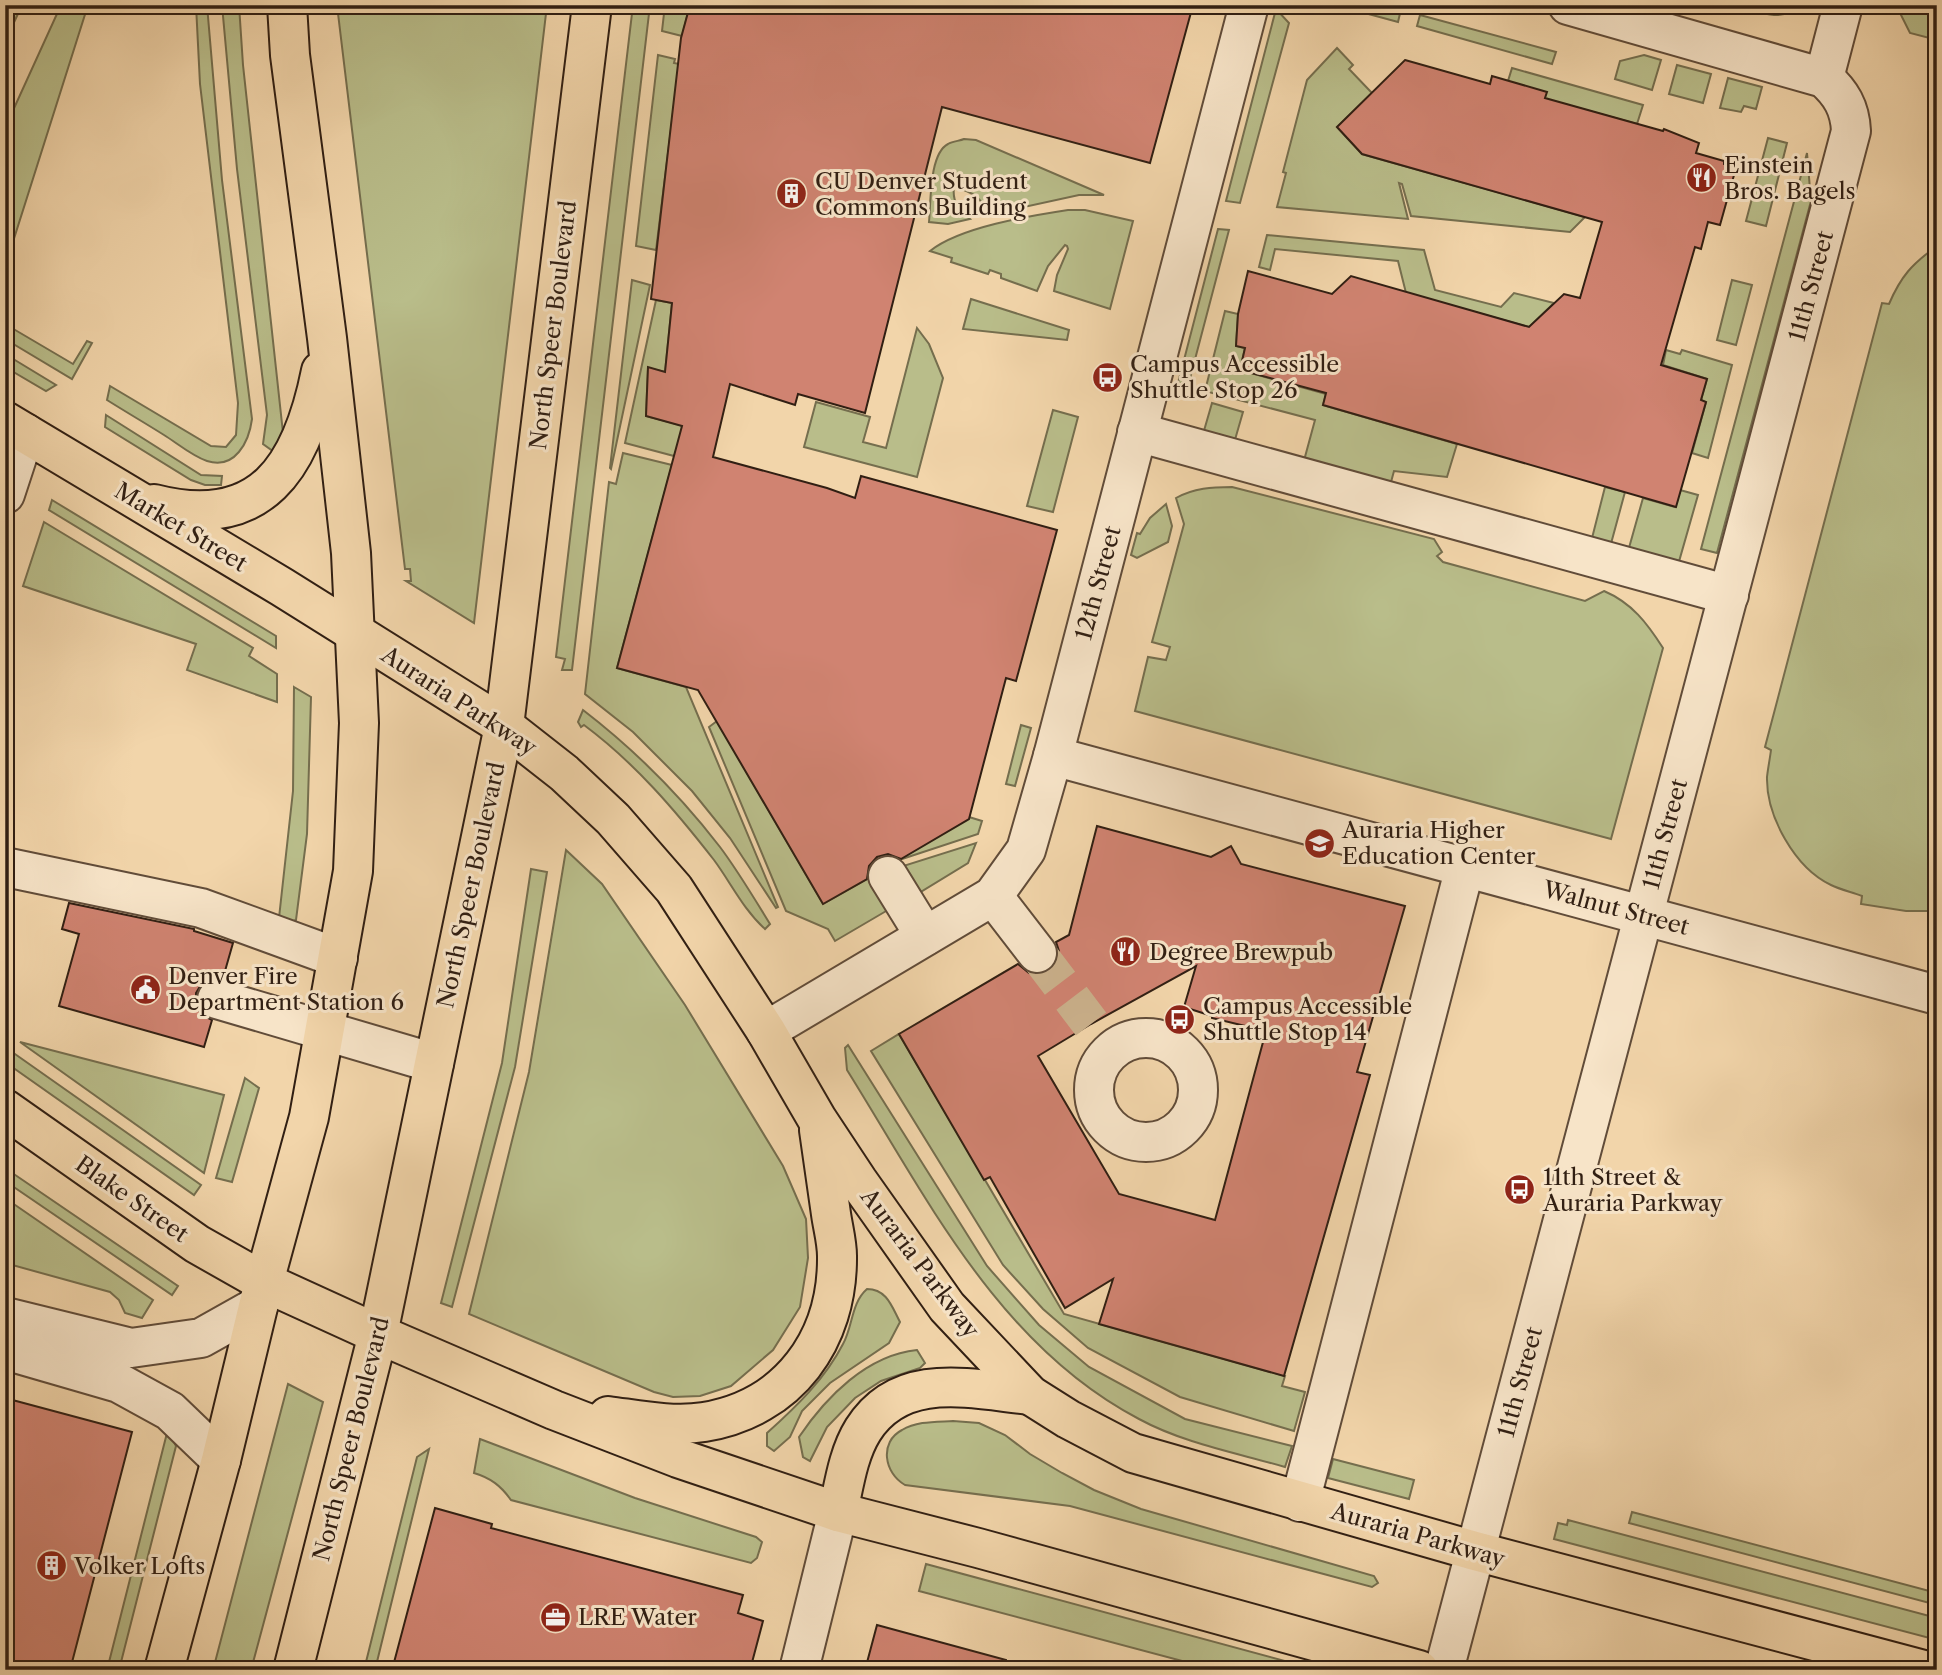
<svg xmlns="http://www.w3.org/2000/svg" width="1942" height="1675" font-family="'Libre Caslon Text',serif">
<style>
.green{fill:#b9bd8a;stroke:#756e4e;stroke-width:2}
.building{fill:#d08371;stroke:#311f13;stroke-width:2;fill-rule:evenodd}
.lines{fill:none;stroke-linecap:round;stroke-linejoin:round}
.minor-tunnel{stroke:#cbb18c;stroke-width:38;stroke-dasharray:38 19;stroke-linecap:butt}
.minor-casing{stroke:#614c39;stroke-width:42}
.major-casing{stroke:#311f13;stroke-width:42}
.minor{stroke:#f7e4c8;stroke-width:38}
.major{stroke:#f2d5aa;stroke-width:38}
.labels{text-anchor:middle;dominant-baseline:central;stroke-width:6;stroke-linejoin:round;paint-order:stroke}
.poi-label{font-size:23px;fill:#311f13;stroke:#f7e4c8;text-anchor:start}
.street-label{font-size:23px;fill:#311f13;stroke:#f7e4c8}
</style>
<rect width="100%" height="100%" fill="#f2d5aa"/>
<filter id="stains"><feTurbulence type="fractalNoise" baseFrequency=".00286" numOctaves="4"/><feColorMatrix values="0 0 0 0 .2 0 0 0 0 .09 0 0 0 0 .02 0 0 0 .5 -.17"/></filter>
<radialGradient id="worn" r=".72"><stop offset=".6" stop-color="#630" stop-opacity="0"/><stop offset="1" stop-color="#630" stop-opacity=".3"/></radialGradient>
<g class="green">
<path d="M5,5H22L5,42Z"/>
<path d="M61,5H88L5,267V128Z"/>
<path d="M196,5H207L222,180L252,419C249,442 235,470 207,461C192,456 177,443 164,435C145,423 126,412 107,400L110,386L211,446L226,447L236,435L238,403L200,84Z"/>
<path d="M222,5H239L243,65L283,433L277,454L263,444L267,415L237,169Z"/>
<path d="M337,5H547L474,623L406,581H411L410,569H405Z"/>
<path d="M633,5H650L572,670H562L565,659L556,657Z"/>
<path d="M665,5H690L682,36L662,31Z"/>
<path d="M1351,5H1402L1398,22L1350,9Z"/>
<path d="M1735,5H1800C1782,24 1756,11 1735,5Z"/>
<path d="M1896,5H1937V40L1910,33Z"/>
<path d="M1276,9L1289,23L1240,203L1226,201Z"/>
<path d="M1420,15L1556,52L1552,64L1417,26Z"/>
<path d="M1337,48L1353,65L1349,69L1372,93L1337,127L1362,154L1585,217L1570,232L1411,216L1402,184L1399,183L1408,219L1277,207L1286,173L1283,172L1307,80Z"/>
<path d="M658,55L675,59L674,63L679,64L656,250L636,246Z"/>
<path d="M1644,55L1661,60L1652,90L1615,79L1620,61Z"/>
<path d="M1677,65L1711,74L1703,103L1669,94Z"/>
<path d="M1512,68L1643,105L1637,124L1545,99L1508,81Z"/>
<path d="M1728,78L1762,87L1756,109L1744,106L1741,112L1720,108Z"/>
<path d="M1768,138L1787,143L1766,226L1746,221Z"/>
<path d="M964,139L976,140L1104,195H1079L987,215C984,198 970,191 954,187C952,202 959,210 970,219L948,224L929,222C931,202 929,154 948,144C953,141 960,141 964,139Z"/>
<path d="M1807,153L1811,201L1717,553L1701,549Z"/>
<path d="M1068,210H1085L1133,221L1110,309L1054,291L1057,275L1068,249L1067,246L1065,245L1048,266L1037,291L1001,278V274L990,270L988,274L951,262L952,258L930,251C960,227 1029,216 1068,210Z"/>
<path d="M1218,229L1229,230L1188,386L1178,383Z"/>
<path d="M1267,235L1424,250L1435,290L1501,307L1514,293L1554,303L1529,327L1406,293L1398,261L1275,249L1270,270L1259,267Z"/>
<path d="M1937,246V911H1906L1861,904L1862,896C1852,892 1841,890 1831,885C1795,868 1766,816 1767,777C1768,768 1770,758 1771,750L1765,747L1882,303L1889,304C1901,276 1912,264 1937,246Z"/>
<path d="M632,280L650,285L611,469L610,468Z"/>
<path d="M1732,280L1752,285L1736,345L1717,340Z"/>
<path d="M971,299L1069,330L1067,340L963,329Z"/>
<path d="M656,300L672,303L665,372L648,368L646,416L688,427L674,456L625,443Z"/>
<path d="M1225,311L1238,314L1236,346L1245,348L1240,370L1326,394L1323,405L1457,444L1447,477L1394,471L1391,482L1302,468L1315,420L1205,391Z"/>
<path d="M5,324L73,364L87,341L92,343L72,379L5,339Z"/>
<path d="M917,328L929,344L943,378L917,477L804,447L816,402L870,417L863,442L886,448Z"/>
<path d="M1666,350L1680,354L1682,350L1732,365L1708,458L1692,453L1706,402L1701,400L1707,379L1663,365Z"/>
<path d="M5,354L56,385L46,391L5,367Z"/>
<path d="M1212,403L1243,412L1232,450L1201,441Z"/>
<path d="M1053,410L1078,417L1053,512L1027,506Z"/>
<path d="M106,415L201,475L222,476L221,485H205L191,480L105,427Z"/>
<path d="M623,453L672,465L617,668L686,687L778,907L776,908L730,838L692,791L633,732L585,694L609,482L616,484Z"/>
<path d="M1232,487L1434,539L1442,552L1437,556L1443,562L1585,601L1604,591C1632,603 1647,623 1663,648L1611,839L1135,711L1148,657L1166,660L1170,647L1152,642L1184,524L1176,498C1194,488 1212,487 1232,487Z"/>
<path d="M1605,487L1625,492L1609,551L1590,546Z"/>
<path d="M1680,490L1698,495L1678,565L1627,555L1643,498L1675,507Z"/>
<path d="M52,500L276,636V648L49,510Z"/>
<path d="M1166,504L1172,526L1168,542L1137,558L1131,555L1137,533L1140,534L1150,518Z"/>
<path d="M44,522L253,648L249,656L277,674V702L187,670L196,644L23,586Z"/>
<path d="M294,687L311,697L307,834L296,920L278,927L293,791Z"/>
<path d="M583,710C635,750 680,795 720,847C738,871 754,898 770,924L765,929C743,909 731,883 714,860C675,810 635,763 584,725L581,727L578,722Z"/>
<path d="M717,721L823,904L874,875L893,907L835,941L828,929L786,911L709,727Z"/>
<path d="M1021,725L1031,728L1015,786L1006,784Z"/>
<path d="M969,817L982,821L978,834L899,860Z"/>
<path d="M976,843L968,863L914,896L900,867Z"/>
<path d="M566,850L602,884L685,1005L783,1166L806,1219L808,1258L800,1307L773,1350L731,1386L700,1396L673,1397L654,1392L469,1314L529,1072Z"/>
<path d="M531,869L547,872L515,1067L452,1307L441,1303L502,1063Z"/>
<path d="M899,1034L1064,1314L1285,1376L1282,1386L1305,1392L1294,1431L1180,1397L1088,1348L1043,1309L1003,1265L871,1051Z"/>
<path d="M20,1042L224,1095L204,1173Z"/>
<path d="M848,1045L987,1266L1039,1325L1089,1367L1185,1419L1292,1446L1285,1467C1237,1453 1183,1443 1139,1419C999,1346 927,1198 847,1070L845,1048Z"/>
<path d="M5,1047L201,1185L194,1195L5,1062Z"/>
<path d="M245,1078L259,1088L232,1182L216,1178Z"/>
<path d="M5,1168L178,1286L172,1295L5,1181Z"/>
<path d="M5,1198L153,1300L142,1318L125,1313L119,1300L110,1292L5,1263Z"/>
<path d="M867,1289C887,1289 892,1307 900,1322L889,1343L830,1383L802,1411L790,1437L774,1451L767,1446V1433C796,1407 825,1379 843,1344C853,1326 851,1303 867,1289Z"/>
<path d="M917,1350L925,1363L920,1368L881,1381L855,1398L827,1427L810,1461L803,1457L799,1437C826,1397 867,1355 917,1350Z"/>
<path d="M288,1384L323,1402L251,1670H213Z"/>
<path d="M953,1421L979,1423L1005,1435L1030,1454L1062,1473L1094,1490L1141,1509L1374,1576L1378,1583L1372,1587L1070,1506L905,1485C884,1473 879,1442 902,1430C917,1421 936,1422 953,1421Z"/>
<path d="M168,1429L176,1446L119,1670H107Z"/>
<path d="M480,1439L635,1498L756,1537L762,1542L757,1558L751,1563L511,1500C501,1486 491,1478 474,1473Z"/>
<path d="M429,1449L375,1670H364L417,1457Z"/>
<path d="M1333,1459L1414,1480L1409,1499L1328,1478Z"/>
<path d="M1632,1512L1937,1593V1605L1629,1523Z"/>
<path d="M1568,1520L1937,1618V1640L1554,1539L1558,1523L1567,1525Z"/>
<path d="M926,1564L1318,1670H1216L919,1591Z"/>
</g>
<g class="building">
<path d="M690,5H1193L1150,163L942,107L865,413L798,394L795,405L730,384L713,457L827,488L855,498L861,476L1057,530L1016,681L1006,678L969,819L901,859L888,854L877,857L869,866L867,879L823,904L698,690L617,668L682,426L646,416L648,367L665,372L672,303L651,299L681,38Z"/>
<path d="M1405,60L1490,84L1492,76L1547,92L1545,98L1663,131L1664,129L1699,143L1696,153L1724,161V164L1736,168L1720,225L1708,222L1701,249L1695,247L1661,365L1707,379L1701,400L1706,402L1676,507L1323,405L1326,393L1240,370L1245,348L1236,346L1238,314L1248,271L1332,294L1351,276L1529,327L1564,294L1580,298L1602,222L1362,154L1337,127Z"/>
<path d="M1097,826L1211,857L1231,846L1241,864L1405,906L1357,1072L1370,1075L1284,1376L1099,1324L1113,1279L1065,1308L990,1177L984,1180L899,1034L1018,964L1029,973L1041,975L1051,970L1057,961L1059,951L1056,942L1069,935ZM1196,966L1184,1007L1212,1016V1018L1266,1031L1215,1220L1119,1194L1038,1056L1091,1024Z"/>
<path d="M69,903L194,929V931L233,943L223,978H213L202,983L196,993V1005L201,1014L212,1020L204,1047L59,1006L79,934L62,929Z"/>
<path d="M5,1398L132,1432L70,1670H24L5,1665Z"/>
<path d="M435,1508L492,1524L491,1528L743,1595L738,1613L763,1621L750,1670H392Z"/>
<path d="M877,1625L1006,1660L1005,1670H865Z"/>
</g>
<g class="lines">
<path class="minor-tunnel" d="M1037,953L1091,1024"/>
<defs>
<g id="minor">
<path d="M1824,78L1843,5"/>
<path d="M1137,432L1729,595"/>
<path d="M5,494L25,433"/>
<path d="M1053,756L1937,995"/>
<path d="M5,867L201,908L338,958"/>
<path d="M888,876L925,936"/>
<path d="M993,896L1037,953"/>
<path d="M217,999L434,1063"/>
<path d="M766,1031L993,896L1026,850L1053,756L1249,5"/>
<circle cx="1146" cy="1090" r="52"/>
<path d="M5,1317L131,1348L201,1338L258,1306"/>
<path d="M5,1350L119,1383L170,1411L221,1460"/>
<path d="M1300,1502L1465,867"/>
<path d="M799,1670L838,1512"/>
<path d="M1444,1670L1851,131C1850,108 1841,93 1824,78L1568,5"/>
</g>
<g id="major">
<path d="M5,421L282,587L504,726L564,773L613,819L674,889L766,1031L817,1119L858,1181L947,1307L1030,1395L1068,1419L1133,1453L1475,1551L1924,1670"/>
<path d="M154,504C262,532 302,466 321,371"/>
<path d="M5,1109L197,1244L264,1282L378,1334L554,1410L678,1458L838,1512L978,1548L1419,1670"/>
<path d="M608,1416C639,1420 673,1427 704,1422C789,1408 838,1340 837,1256C837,1242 833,1228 831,1214C827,1186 823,1158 819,1130"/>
<path d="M838,1512C844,1485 848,1454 863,1430C901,1370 971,1389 1030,1395"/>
<path d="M164,1670L221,1460L264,1282L309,1117L353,871L359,723L351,553L327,338L290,55L287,5"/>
<path d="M293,1670L378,1334L504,726L592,5"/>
</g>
</defs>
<use href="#minor" class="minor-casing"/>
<use href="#major" class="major-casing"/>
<use href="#minor" class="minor"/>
<use href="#major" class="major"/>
</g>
<defs>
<symbol id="restaurant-disc" viewBox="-11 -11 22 22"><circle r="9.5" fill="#8f2418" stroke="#f7e4c8"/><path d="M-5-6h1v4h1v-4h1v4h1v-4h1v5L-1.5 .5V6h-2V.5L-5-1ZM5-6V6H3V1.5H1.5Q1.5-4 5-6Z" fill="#fff"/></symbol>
<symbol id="building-disc" viewBox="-11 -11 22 22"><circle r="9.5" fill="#8f2418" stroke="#f7e4c8"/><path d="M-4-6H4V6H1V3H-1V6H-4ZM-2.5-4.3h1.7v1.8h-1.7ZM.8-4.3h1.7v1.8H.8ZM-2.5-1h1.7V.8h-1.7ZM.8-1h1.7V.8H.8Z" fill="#fff"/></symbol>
<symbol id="bus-disc" viewBox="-11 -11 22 22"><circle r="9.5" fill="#8f2418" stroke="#f7e4c8"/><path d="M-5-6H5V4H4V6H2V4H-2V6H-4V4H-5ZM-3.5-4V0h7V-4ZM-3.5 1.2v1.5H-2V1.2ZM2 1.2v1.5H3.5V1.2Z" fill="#fff"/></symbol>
<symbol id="university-disc" viewBox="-11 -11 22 22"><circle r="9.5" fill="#8f2418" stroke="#f7e4c8"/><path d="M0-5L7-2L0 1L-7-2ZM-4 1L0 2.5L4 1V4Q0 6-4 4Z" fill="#fff"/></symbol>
<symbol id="civic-disc" viewBox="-11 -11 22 22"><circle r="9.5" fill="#8f2418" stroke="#f7e4c8"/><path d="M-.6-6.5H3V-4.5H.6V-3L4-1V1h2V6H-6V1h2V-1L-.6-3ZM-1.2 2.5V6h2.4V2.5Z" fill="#fff"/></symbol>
<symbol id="office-disc" viewBox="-11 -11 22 22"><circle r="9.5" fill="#8f2418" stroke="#f7e4c8"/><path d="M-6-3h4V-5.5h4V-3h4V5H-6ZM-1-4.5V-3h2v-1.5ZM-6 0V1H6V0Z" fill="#fff"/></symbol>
</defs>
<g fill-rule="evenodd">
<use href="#restaurant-disc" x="1684" y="160" width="35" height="35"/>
<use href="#building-disc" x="774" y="176" width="35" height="35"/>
<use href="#bus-disc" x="1090" y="360" width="35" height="35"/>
<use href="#university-disc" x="1302" y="826" width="35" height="35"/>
<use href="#restaurant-disc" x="1108" y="934" width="35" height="35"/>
<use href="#civic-disc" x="128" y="972" width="35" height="35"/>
<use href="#bus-disc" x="1162" y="1002" width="35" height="35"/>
<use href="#bus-disc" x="1502" y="1172" width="35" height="35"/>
<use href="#building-disc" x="34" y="1548" width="35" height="35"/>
<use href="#office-disc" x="538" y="1600" width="35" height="35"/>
</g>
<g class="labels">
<g class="poi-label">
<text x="1724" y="165">Einstein<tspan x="1724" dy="26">Bros. Bagels</tspan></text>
<text x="815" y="181">CU Denver Student<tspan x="815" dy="26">Commons Building</tspan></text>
<text x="1130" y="364">Campus Accessible<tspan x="1130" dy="26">Shuttle Stop 26</tspan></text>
<text x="1342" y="830">Auraria Higher<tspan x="1342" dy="26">Education Center</tspan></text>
<text x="1149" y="952">Degree Brewpub</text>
<text x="168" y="976">Denver Fire<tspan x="168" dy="26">Department Station 6</tspan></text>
<text x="1203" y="1006">Campus Accessible<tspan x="1203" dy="26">Shuttle Stop 14</tspan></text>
<text x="1543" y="1177">11th Street &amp;<tspan x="1543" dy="26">Auraria Parkway</tspan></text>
<text x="74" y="1566">Volker Lofts</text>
<text x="578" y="1617">LRE Water</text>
</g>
<g class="street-label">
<text transform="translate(1811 286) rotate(-75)">11th Street</text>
<text transform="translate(553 325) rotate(-83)">North Speer Boulevard</text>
<text transform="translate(181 527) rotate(31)">Market Street</text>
<text transform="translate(1098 583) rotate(-75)">12th Street</text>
<text transform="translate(459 701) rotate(33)">Auraria Parkway</text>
<text transform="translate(1665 834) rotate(-75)">11th Street</text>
<text transform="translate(471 885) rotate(-78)">North Speer Boulevard</text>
<text transform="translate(1616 908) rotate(15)">Walnut Street</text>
<text transform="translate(132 1199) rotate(35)">Blake Street</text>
<text transform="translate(920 1263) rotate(53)">Auraria Parkway</text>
<text transform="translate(1520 1382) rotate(-75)">11th Street</text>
<text transform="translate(351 1439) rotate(-76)">North Speer Boulevard</text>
<text transform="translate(1418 1535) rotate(16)">Auraria Parkway</text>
</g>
</g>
<rect width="1942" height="1675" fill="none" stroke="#f2d5aa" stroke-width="28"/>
<rect x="7" y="7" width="1928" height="1661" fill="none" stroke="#311f13" stroke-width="3.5"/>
<rect x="14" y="14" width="1914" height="1647" fill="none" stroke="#311f13" stroke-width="2"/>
<rect width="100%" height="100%" filter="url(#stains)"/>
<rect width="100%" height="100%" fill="url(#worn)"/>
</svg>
